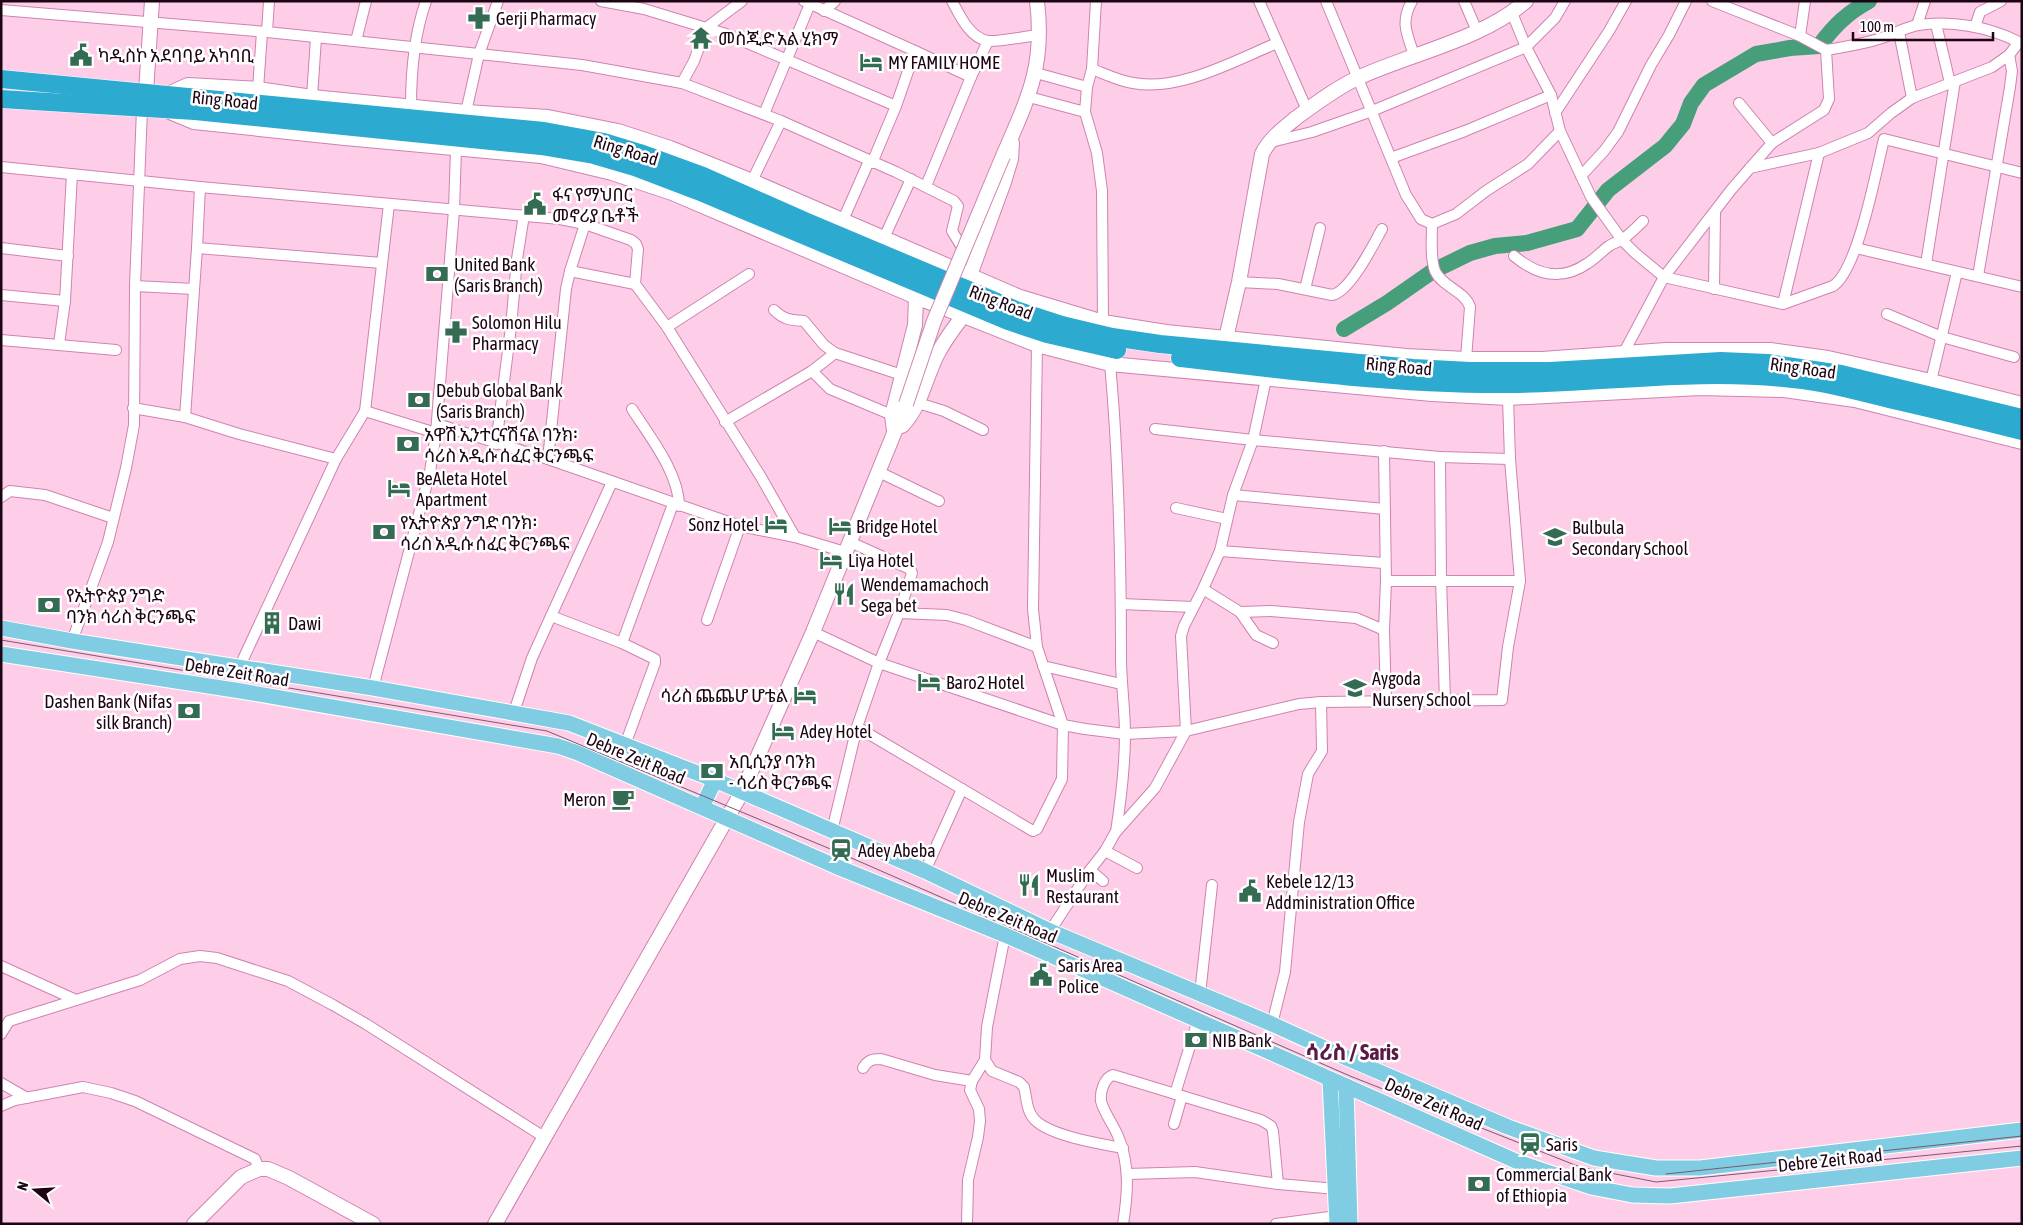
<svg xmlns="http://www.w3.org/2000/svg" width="2023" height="1225" font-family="'Asap Condensed','Noto Sans Ethiopic',sans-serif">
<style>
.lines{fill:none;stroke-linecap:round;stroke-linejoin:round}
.river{stroke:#469f7a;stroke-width:16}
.street-casing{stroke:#ce83b0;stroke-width:12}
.secondary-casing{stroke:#ce83b0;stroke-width:16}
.primary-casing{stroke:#fff;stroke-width:17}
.highway-casing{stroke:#fff;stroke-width:19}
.street{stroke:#fff;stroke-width:10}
.secondary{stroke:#fff;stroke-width:14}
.primary{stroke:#80cce3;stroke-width:15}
.highway{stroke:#2caad0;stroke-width:18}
.tram{stroke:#7c596e;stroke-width:1}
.secondary-bridge-casing{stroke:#ce83b0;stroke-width:16;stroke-linecap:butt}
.secondary-bridge{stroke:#fff;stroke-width:14}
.labels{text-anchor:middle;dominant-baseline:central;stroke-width:5;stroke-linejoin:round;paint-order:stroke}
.poi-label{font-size:18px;fill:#1d0414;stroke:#fff;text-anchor:start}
.street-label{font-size:18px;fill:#1d0414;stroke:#fff}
.district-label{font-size:22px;font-weight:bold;fill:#5b1a45;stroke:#fff}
</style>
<rect width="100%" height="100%" fill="#fecee9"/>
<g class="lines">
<path class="river" d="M1344,329L1387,303L1433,271L1470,253L1495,246L1527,243L1577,229L1608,190L1665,146L1683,124L1691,103L1704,85L1756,54L1790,48L1819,46C1834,26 1847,13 1869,1"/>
<defs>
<g id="street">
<path d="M601,1L644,9L726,34L896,106"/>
<path d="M804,1L915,51L896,106L872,163"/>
<path d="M952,1C960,16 970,38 988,41C1000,42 1027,36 1039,35"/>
<path d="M1096,1L1092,69L1087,87L1085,112L1097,153L1102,191L1103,322"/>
<path d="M1259,1L1307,110"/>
<path d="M1326,1L1406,195L1421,219L1432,224L1456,214L1486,191L1528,164L1560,131"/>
<path d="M1412,1C1400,22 1407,34 1414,55"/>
<path d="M1464,1L1477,31"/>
<path d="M1712,1L1800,36L1826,50"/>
<path d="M1,10L267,32L479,54L582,65L682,83L781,121L896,172L954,201L958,206L952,231L963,249"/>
<path d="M824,11L835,1"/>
<path d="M1512,13L1526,47L1551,95L1560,131L1591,197L1622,240L1635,253L1664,277L1783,304L1833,286C1858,270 1876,171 1884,139L2022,173"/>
<path d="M1936,24L1950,83"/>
<path d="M1917,25L1925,1"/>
<path d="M1975,27L1980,12L2001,1"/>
<path d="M267,32L269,1"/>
<path d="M1899,32L1912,98"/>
<path d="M1800,36L1805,1"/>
<path d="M356,41L366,1"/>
<path d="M915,51L971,77L926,186"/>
<path d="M1092,69C1105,74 1119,81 1133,83C1179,92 1236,60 1277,43"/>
<path d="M1036,73L1087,87"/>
<path d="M971,77L988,41"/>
<path d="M682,83L694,61L706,28L742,1"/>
<path d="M258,89L262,32"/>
<path d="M312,97L316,38"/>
<path d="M1029,97L1085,112"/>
<path d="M1739,103L1772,143"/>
<path d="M411,106C411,70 414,35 426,1"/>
<path d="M466,112L479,54L498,1"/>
<path d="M1555,113L1609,31L1626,1"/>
<path d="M764,114L810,4"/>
<path d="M1271,142L1312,132L1372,111L1526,47L1555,18L1565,1"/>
<path d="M1391,158L1465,131L1551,95"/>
<path d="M1,167L200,187L560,219L585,224L631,240L636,244L638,249L635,284L667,327L761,477L795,537L845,552"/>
<path d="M1750,168L1772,143L1824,110L1829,99L1826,50C1845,47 1863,44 1882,38C1894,34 1906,27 1918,25C1952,20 1989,27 2019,42"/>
<path d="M1581,176L1604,151L1618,132L1651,65L1669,35L1686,1"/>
<path d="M752,181L781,121"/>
<path d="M200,187L197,248L382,263"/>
<path d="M843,220L869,161"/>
<path d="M1432,224C1432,238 1430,257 1435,271C1442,287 1465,291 1470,307L1466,359"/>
<path d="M884,238L911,179"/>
<path d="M1,248L68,256"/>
<path d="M1856,248L2022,287"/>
<path d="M1514,256C1537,275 1561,282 1588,263C1596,258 1602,251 1609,246C1613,243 1619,242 1623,239C1630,234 1637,227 1643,221"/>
<path d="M1926,264L1955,81"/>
<path d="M570,271L635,284"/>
<path d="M1978,276L2010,87L2012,71L2009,55"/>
<path d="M1239,282L1278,284L1332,295C1350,292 1373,245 1382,229"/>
<path d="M135,286L194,289"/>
<path d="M1305,289L1320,228"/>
<path d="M1714,289L1715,212"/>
<path d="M1,295L65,301"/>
<path d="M1783,304L1819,153"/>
<path d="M774,310C784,320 791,320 804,321L824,345L835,353"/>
<path d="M1887,314L1942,337L2014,357"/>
<path d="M667,327L749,274"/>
<path d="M1,340L116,350"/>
<path d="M59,344L65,301L72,174"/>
<path d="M1623,354L1664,277L1731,190L1750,168L1819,153L1868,133L1891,113L1912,98L1992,67L2009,55L2019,42H2022"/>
<path d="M1110,364C1119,461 1121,560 1121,658C1121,683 1125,709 1125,734C1125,766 1121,799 1116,832"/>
<path d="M812,371L830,389L892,415"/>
<path d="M1931,381L1957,272"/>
<path d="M918,403L944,411L983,430"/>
<path d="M133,408L185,417L239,434L336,459"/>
<path d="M632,409C650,437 679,473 679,506"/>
<path d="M365,411L436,433"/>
<path d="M185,417L197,248"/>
<path d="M725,422L812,371L835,353L902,375"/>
<path d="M437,424L548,459L740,526L795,537"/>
<path d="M1155,429L1253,440L1266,379"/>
<path d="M496,444L511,327L517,259L524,215"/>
<path d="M1384,451L1386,581L1384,630L1386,701"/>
<path d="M1440,457L1441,580L1445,700"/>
<path d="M548,459L566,289L570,271L585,224"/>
<path d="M879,472L939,501"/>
<path d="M612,482L551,616L622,643L655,659V663L625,745"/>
<path d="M1233,495L1385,509"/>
<path d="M1,497L10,491L45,495L113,518"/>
<path d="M1176,508L1227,519"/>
<path d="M850,542L910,569L912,573L899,613"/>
<path d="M1220,551L1384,563"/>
<path d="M1386,581H1520"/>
<path d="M1203,589L1240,612"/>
<path d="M1121,604L1193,607"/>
<path d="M707,620L740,526"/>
<path d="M813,632L879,663L1063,725L1085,729L1125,734L1186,731L1299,704L1321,702L1502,700L1508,647L1520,581L1510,459L1508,398"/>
<path d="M72,641L108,542L126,468L134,425L135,286L142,109"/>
<path d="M622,643L673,504"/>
<path d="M1273,643L1256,635L1240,612L1271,611L1356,618L1384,630"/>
<path d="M1043,666L1121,684"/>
<path d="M239,668L336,459L365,411L389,204"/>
<path d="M373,688L430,472L436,433L454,210L456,149"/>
<path d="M514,712L532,658L551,616"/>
<path d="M857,727L1033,831L1037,829L1062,779L1063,725L1037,647L1033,609L1037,345"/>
<path d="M832,831L857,727L879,663L899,613L947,615L966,620L1037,647"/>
<path d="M1105,851L1137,868"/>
<path d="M1090,870L1103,881"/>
<path d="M925,871L962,789"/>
<path d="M1050,931L1090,870L1105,851L1115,833L1155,788L1186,731L1181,636L1184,626L1203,589L1220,551L1233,495L1253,440L1440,457L1510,459"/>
<path d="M1005,935L987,1027L985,1060L992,1071L1019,1082L1024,1087C1027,1098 1026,1111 1035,1120C1051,1136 1100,1144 1123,1148"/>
<path d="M1,966L76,1000"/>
<path d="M1200,994L1212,885"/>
<path d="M1272,1024L1285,972L1299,822L1308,774L1322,751L1321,702"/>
<path d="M1,1034L9,1021L140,980L180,959L200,956L217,958L288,981L333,1005L366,1024L544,1137"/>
<path d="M863,1068C868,1060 872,1059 881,1059L935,1075L972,1081"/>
<path d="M1,1083L27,1098"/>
<path d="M1175,1094L1198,1020"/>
<path d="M1,1106L15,1100L83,1087L111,1093L135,1101L255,1159L259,1169"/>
<path d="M1174,1124L1182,1096"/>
<path d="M1128,1174L1195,1172L1278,1184L1337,1189"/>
<path d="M967,1224L968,1180L978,1137L980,1121L979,1109L970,1090L972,1081L985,1060"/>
<path d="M1123,1224C1128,1193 1130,1165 1118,1136C1114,1126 1103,1111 1101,1101C1100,1092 1104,1078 1113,1075L1261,1120L1271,1126L1273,1131L1278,1184"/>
<path d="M1276,1224L1337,1216"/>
</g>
<g id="secondary">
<path d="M146,92L152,1"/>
<path d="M168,94L188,85L258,89L312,97L466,112L548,117L618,131L670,148L752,181L1020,297L1103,322L1166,332L1406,356L1466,359H1542L1666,350H1770L1828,358L1931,381L2022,404"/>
<path d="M170,112L194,122L345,138L541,156L612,173L672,193L916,297L1037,345L1110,364L1432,394L1508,398L1700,388L1784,390L1855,400L2022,442"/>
<path d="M1003,156C1028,98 1045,67 1037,1"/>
<path d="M970,275L1004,182L1011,159L1012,143"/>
<path d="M1226,338L1239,282L1262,154C1269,139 1284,128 1296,118C1315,104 1339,86 1360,77C1413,53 1483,39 1526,1"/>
<path d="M902,426C921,406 925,379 937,355C944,341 953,329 963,316"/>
<path d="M894,431L892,415L915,325L916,297"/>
<path d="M194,1224L241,1177L259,1169H268L289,1178L373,1224"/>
<path d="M495,1224L742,792L813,632L906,404"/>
</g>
<g id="primary">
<path d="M1,628L72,641L373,688L569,723L715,780L925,871L1050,931L1272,1024L1342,1056L1508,1127L1594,1158L1656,1168H1700L2022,1130"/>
<path d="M1,654L241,691L558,746L578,753L835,866L1005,935L1518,1162L1591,1187L1632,1195L1670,1196L2022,1158"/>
<path d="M702,807L715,780"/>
<path d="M1330,1080L1337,1224"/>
<path d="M1346,1086L1350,1224"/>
</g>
<g id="highway">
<path d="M1,79L544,131L604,142L640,153L703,176L807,222L1016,310L1062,325L1112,337L1160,344L1413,368L1470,371H1550L1721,361L1767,363L1841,374L2022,418"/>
<path d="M1,99L195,111L541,146L594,155L635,167L698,191L1008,321L1047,334L1117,350"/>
<path d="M1180,358C1288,371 1403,385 1512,384C1605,383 1699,368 1793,379C1825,382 1857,391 1889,399C1933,409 1978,420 2022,431"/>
</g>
</defs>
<use href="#street" class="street-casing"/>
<use href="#secondary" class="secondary-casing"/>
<use href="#primary" class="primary-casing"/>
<use href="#highway" class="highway-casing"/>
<use href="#street" class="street"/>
<use href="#secondary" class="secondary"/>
<use href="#primary" class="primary"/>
<use href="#highway" class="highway"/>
<g class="tram">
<path d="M1,640L547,731L840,853L1350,1076L1580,1167L1656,1182L2022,1146"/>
<path d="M1666,1174L2022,1136"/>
</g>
<defs>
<path id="secondary-bridge" d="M906,404L934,321L1003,156"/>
</defs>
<use href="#secondary-bridge" class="secondary-bridge-casing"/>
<use href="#secondary-bridge" class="secondary-bridge"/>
</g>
<defs>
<symbol id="pharmacy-bare" viewBox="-9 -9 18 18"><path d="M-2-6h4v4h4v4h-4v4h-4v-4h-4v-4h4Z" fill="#336b53" stroke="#fff" stroke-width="2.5" paint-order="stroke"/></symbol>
<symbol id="temple-bare" viewBox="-9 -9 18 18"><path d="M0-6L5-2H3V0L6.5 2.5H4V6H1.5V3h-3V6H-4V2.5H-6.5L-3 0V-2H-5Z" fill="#336b53" stroke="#fff" stroke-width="2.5" paint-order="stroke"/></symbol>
<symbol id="civic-bare" viewBox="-9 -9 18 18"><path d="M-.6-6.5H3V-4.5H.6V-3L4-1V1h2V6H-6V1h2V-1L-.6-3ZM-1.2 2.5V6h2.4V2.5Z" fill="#336b53" stroke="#fff" stroke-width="2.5" paint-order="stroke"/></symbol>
<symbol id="hotel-bare" viewBox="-9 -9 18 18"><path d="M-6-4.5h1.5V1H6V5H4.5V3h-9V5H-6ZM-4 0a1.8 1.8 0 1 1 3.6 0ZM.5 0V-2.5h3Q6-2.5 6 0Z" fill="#336b53" stroke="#fff" stroke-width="2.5" paint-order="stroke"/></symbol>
<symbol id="bank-bare" viewBox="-9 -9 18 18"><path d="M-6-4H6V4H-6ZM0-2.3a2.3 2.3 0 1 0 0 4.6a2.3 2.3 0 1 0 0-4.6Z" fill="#336b53" stroke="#fff" stroke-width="2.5" paint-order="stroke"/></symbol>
<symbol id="school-bare" viewBox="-9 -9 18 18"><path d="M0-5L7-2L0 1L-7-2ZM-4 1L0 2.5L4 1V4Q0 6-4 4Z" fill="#336b53" stroke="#fff" stroke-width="2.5" paint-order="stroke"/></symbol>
<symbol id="restaurant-bare" viewBox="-9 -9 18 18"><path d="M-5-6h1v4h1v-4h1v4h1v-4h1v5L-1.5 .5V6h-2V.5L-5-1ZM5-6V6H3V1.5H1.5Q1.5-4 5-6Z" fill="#336b53" stroke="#fff" stroke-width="2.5" paint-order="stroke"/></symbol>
<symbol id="building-bare" viewBox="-9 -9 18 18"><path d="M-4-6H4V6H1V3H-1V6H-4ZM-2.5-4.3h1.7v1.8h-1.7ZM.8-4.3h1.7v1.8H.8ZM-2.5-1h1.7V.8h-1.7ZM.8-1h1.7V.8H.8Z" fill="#336b53" stroke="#fff" stroke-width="2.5" paint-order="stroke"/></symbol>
<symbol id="university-bare" viewBox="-9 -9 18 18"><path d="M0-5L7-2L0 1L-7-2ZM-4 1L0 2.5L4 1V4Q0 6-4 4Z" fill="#336b53" stroke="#fff" stroke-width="2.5" paint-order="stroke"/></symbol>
<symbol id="cafe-bare" viewBox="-9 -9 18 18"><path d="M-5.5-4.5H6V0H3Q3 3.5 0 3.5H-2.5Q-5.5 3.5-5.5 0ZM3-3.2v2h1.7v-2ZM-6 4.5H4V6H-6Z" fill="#336b53" stroke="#fff" stroke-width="2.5" paint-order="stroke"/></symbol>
<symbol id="station-bare" viewBox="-9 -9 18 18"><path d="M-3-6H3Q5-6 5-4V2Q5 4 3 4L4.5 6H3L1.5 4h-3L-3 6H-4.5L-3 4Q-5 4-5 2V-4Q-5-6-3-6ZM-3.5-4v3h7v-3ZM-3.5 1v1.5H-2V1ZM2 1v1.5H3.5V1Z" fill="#336b53" stroke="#fff" stroke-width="2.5" paint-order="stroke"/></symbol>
</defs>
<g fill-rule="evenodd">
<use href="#pharmacy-bare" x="463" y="2" width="32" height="32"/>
<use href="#temple-bare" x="685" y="22" width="32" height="32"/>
<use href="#civic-bare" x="65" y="39" width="32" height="32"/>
<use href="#hotel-bare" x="855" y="46" width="32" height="32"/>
<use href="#civic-bare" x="519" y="188" width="32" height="32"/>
<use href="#bank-bare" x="421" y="258" width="32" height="32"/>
<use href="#pharmacy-bare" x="440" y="316" width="32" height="32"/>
<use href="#bank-bare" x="403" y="384" width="32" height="32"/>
<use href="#bank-bare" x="392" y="428" width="32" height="32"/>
<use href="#hotel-bare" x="383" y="472" width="32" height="32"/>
<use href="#hotel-bare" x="760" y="508" width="32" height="32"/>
<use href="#hotel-bare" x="824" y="510" width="32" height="32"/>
<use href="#bank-bare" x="368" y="516" width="32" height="32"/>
<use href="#school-bare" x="1539" y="521" width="32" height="32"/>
<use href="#hotel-bare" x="815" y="544" width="32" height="32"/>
<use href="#restaurant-bare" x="828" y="578" width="32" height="32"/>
<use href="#bank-bare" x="33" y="589" width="32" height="32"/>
<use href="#building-bare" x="256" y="607" width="32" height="32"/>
<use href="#hotel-bare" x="913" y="666" width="32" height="32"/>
<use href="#university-bare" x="1339" y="672" width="32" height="32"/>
<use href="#hotel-bare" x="789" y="679" width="32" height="32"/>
<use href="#bank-bare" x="173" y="695" width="32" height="32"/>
<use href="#hotel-bare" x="767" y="715" width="32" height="32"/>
<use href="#bank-bare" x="696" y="755" width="32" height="32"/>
<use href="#cafe-bare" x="607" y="783" width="32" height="32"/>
<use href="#station-bare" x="825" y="834" width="32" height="32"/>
<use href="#restaurant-bare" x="1013" y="869" width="32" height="32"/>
<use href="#civic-bare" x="1234" y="875" width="32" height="32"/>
<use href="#civic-bare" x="1025" y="959" width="32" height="32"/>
<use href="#bank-bare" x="1180" y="1024" width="32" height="32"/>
<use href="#station-bare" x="1514" y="1128" width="32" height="32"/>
<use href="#bank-bare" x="1463" y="1168" width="32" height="32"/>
</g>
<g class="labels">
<g class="poi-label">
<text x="496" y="18">Gerji Pharmacy</text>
<text x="718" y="38">መስጂድ አል ሂክማ</text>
<text x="98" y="55">ካዲስኮ አደባባይ አካባቢ</text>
<text x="888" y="62">MY FAMILY HOME</text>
<text x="552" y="194">ፋና የማህበር<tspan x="552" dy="21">መኖሪያ ቤቶች</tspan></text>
<text x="454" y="264">United Bank<tspan x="454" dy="21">(Saris Branch)</tspan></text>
<text x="472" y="322">Solomon Hilu<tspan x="472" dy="21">Pharmacy</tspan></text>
<text x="436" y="390">Debub Global Bank<tspan x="436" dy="21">(Saris Branch)</tspan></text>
<text x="424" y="434">አዋሽ ኢንተርናሽናል ባንክ፡<tspan x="424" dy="21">ሳሪስ አዲሱ ሰፈር ቅርንጫፍ</tspan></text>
<text x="416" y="478">BeAleta Hotel<tspan x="416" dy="21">Apartment</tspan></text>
<text x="400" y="522">የኢትዮጵያ ንግድ ባንክ፡<tspan x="400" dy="21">ሳሪስ አዲሱ ሰፈር ቅርንጫፍ</tspan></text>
<text x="759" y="524" text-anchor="end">Sonz Hotel</text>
<text x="856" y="526">Bridge Hotel</text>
<text x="1572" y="527">Bulbula<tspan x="1572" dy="21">Secondary School</tspan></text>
<text x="848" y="560">Liya Hotel</text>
<text x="861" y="584">Wendemamachoch<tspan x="861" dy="21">Sega bet</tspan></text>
<text x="66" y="595">የኢትዮጵያ ንግድ<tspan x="66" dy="21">ባንክ ሳሪስ ቅርንጫፍ</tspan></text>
<text x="288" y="623">Dawi</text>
<text x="1372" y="678">Aygoda<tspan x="1372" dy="21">Nursery School</tspan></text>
<text x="946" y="682">Baro2 Hotel</text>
<text x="788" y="695" text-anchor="end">ሳሪስ ጨጨሆ ሆቴል</text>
<text x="172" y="701" text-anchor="end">Dashen Bank (Nifas<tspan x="172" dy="21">silk Branch)</tspan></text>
<text x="800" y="731">Adey Hotel</text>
<text x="729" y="761">አቢሲንያ ባንክ<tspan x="729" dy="21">- ሳሪስ ቅርንጫፍ</tspan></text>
<text x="606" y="799" text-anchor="end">Meron</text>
<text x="858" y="850">Adey Abeba</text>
<text x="1046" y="875">Muslim<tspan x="1046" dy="21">Restaurant</tspan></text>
<text x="1266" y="881">Kebele 12/13<tspan x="1266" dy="21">Addministration Office</tspan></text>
<text x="1058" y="965">Saris Area<tspan x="1058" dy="21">Police</tspan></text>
<text x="1212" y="1040">NIB Bank</text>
<text x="1546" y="1144">Saris</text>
<text x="1496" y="1174">Commercial Bank<tspan x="1496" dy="21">of Ethiopia</tspan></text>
</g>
<g class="street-label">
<text transform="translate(225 100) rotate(6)">Ring Road</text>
<text transform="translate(626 150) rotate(17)">Ring Road</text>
<text transform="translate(1001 302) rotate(21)">Ring Road</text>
<text transform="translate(1399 366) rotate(5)">Ring Road</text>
<text transform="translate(1803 368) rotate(8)">Ring Road</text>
<text transform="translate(237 672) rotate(9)">Debre Zeit Road</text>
<text transform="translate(636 758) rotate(23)">Debre Zeit Road</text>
<text transform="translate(1008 917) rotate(23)">Debre Zeit Road</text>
<text transform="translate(1434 1104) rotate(24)">Debre Zeit Road</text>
<text transform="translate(1830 1160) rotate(-6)">Debre Zeit Road</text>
</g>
<g class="district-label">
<text x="1352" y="1052">ሳሪስ / Saris</text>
</g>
</g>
<rect width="2023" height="1225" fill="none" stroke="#1d0414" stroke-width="5"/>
<g transform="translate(35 1190) rotate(288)" stroke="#ffffff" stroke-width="4" paint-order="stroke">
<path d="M0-4L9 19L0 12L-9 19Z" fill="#1d0414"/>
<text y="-8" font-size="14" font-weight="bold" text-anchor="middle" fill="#1d0414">N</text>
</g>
<path d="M1853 32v8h140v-8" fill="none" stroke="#1d0414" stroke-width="2.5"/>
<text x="1860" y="32" font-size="15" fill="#1d0414" stroke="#ffffff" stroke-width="4" paint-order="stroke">100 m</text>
</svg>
